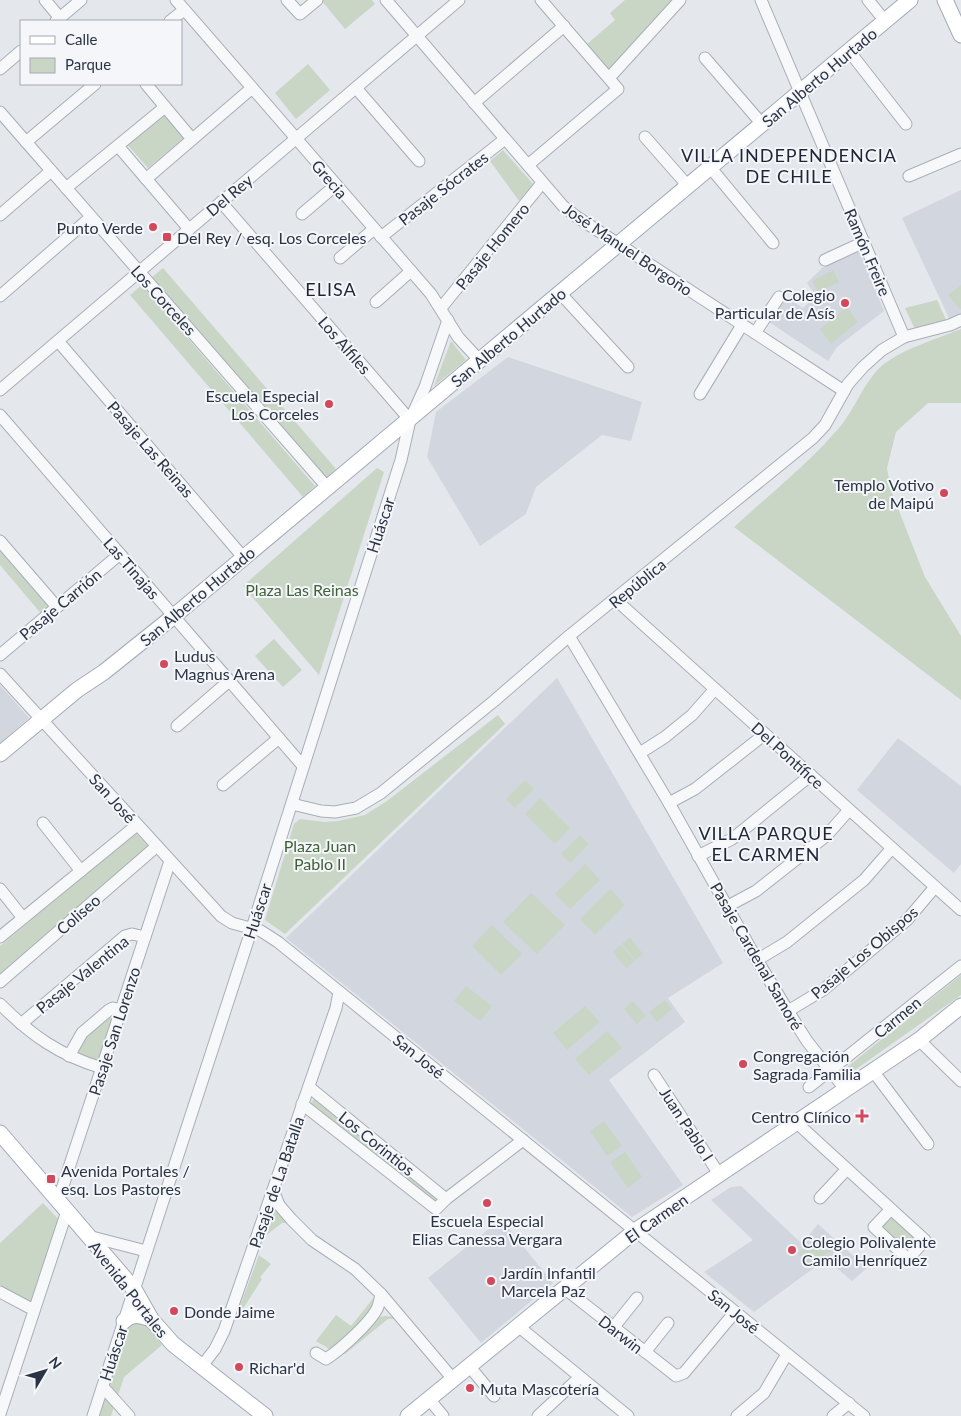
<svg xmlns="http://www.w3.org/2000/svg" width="961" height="1416" font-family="Lato,sans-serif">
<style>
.built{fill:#d2d6de}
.green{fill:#c9d6c5}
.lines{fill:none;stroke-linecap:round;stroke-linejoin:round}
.minor-casing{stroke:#a9aeb7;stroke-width:13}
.major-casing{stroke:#a3abb8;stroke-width:17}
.minor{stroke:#f7f8fa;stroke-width:11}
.major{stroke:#fff;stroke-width:15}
.poi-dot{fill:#d1495b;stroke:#f4f6f9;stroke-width:2}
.labels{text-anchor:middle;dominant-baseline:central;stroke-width:4;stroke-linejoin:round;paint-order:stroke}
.street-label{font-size:16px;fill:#2b3445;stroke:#f4f6f9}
.poi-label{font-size:16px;fill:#2b3445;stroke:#f4f6f9;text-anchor:start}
.park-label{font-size:16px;fill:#3f6138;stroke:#f4f6f9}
.neighbourhood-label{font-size:18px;letter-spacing:1px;fill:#1d2536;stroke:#f4f6f9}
</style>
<rect width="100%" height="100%" fill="#e4e7ec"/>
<g class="built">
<path d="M961,190V316L959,318H949L902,218Z"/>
<path d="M859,250L884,311L837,347L828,361L769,322L786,297L803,308L816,296L807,283L823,267Z"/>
<path d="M508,357L642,402L631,441L602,435L536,487L526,514L480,546L427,457L436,412Z"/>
<path d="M557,678L723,963L668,998L685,1022L609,1080L683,1185L632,1217L286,938Z"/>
<path d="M0,685L29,718L0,743Z"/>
<path d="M898,738L961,786V864L954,873L857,790Z"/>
<path d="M741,1186L800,1242L806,1239L818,1224L867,1268L852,1281L826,1259L754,1312L704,1272L753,1240L711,1200L731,1187Z"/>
<path d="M501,1219L553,1283L481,1343L428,1278Z"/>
</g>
<g class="green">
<path d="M324,0H372L375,4L345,29L322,1Z"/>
<path d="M625,0H672L640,39L608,72L586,45L615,20L610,13Z"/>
<path d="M308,64L330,90L296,119L275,93Z"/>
<path d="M164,112L185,137L148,168L126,143Z"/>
<path d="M503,150L534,185L519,201L490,161Z"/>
<path d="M163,268L336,469L324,480L151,278Z"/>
<path d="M833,270L839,282L818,292L812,281Z"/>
<path d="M142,285L315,486L303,497L130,295Z"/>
<path d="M961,285V310L948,295Z"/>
<path d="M937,300L947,322L915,329L905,308Z"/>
<path d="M847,307L858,322L831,344L820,329Z"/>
<path d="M961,329V403H928L896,432L887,468L892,493L925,577L961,636V700L734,527C769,495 808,464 839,428C856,408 864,380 885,363C906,348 936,339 961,329Z"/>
<path d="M451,341L466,360L434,386Z"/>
<path d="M377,468L384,472L319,675L243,586Z"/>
<path d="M0,544L55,608L44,617L0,565Z"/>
<path d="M274,639L302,670L283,687L255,656Z"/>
<path d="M498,715L505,724L285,934L265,920L294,824L300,819L325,822L338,821L365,815L387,801Z"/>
<path d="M525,780L534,789L515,808L506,799Z"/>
<path d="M540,798L570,828L555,844L525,814Z"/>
<path d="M135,832L150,848L0,974V946Z"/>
<path d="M580,835L589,844L570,863L561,854Z"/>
<path d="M585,864L600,880L570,909L555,894Z"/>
<path d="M610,889L625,905L595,935L580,919Z"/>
<path d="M531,893L565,925L537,954L503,922Z"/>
<path d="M492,925L522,954L501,975L472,946Z"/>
<path d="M630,937L643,954L635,960L622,944Z"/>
<path d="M621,945L635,961L626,968L613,952Z"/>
<path d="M961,975V995L845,1077L840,1073Z"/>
<path d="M466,986L492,1006L480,1021L454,1001Z"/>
<path d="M665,1000L672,1009L657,1022L649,1012Z"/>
<path d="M633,1001L646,1016L637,1024L624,1009Z"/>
<path d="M585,1006L600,1022L567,1050L553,1033Z"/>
<path d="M102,1015L113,1018L99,1060L82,1056L74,1051Z"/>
<path d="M607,1031L622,1048L589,1075L575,1059Z"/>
<path d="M315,1098L439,1198L433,1205L309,1105Z"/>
<path d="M604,1121L622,1146L607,1156L590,1131Z"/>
<path d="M625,1152L642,1177L628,1188L610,1162Z"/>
<path d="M272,1196L300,1233L287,1223H282L260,1240Z"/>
<path d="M43,1203L59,1220L30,1303L0,1285V1243Z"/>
<path d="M892,1214L920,1239L907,1252L880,1227Z"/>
<path d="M823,1235L833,1249L808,1268L798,1253Z"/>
<path d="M259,1255L271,1264L260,1277L262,1279L239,1315L237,1314Z"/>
<path d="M375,1296L374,1305L370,1313L331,1350L316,1341L336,1315L351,1326Z"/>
<path d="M386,1316L394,1317V1319H388L345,1354L343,1353L379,1317Z"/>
<path d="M141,1320L162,1345L124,1377L111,1416H97L122,1336L130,1324Z"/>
</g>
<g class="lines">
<defs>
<g id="minor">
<path d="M45,0L60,18"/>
<path d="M176,0L431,294L458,337L480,361"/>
<path d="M287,0L300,14L317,0"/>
<path d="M386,0L563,206L577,217L844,391"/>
<path d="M761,0L904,337"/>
<path d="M868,0L885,21"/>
<path d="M56,21L81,0"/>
<path d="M170,21L184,10"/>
<path d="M849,51L906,124"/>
<path d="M705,58L762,124"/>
<path d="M0,69L21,51"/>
<path d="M609,78L680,0"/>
<path d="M146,84L192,139"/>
<path d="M356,88L419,161"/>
<path d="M474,103L564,26"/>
<path d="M0,112L327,487"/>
<path d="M645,137L688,186"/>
<path d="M26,142L95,84"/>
<path d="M118,146L189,229"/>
<path d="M528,165L618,89L541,0"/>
<path d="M710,167L773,243"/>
<path d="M909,176L961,154"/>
<path d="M146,179L252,88"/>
<path d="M66,188L165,107"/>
<path d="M221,202L410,420"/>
<path d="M302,214L336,185"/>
<path d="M0,215L51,171"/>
<path d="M381,237L505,139"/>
<path d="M340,258L374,229"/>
<path d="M825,260L864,242"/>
<path d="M560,293L628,367"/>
<path d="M0,296L91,217"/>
<path d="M376,302L411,271"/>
<path d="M441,308L542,183"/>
<path d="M755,333L779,297"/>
<path d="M58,341L243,557"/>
<path d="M0,390L459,0"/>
<path d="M700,394L742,325"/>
<path d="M0,415L303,766"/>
<path d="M0,541L57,607"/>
<path d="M616,600L961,910"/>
<path d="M569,636L669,803L757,960L788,1011L807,1041L845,1089"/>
<path d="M0,655L120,554"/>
<path d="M0,674L221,916L232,923L261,931L278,942L864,1416"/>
<path d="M177,726L229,681"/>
<path d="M640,753L665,737L692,715L715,689"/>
<path d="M223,785L279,738"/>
<path d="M669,803L695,789L765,734"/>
<path d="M292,804L321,811L335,812L356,808L381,793L494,701L569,636L813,438L825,425L848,384L863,367L882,350L904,337L950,325L961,320"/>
<path d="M43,823L81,871"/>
<path d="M698,856L732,839L811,775"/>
<path d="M0,889L23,918"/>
<path d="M728,906L756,891L826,836L849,810"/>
<path d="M0,937L137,825"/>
<path d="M757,960L787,942L864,880L892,848"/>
<path d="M0,982L157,846"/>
<path d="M0,1004C31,1035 59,1055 102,1068"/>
<path d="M788,1011L823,990L907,920L935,887"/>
<path d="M21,1024L125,936L132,934L145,937"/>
<path d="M919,1040L961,1081"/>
<path d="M69,1056L82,1033L109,1010L113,1008L121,1010"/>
<path d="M873,1071L928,1144"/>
<path d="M654,1075L719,1174"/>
<path d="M309,1087L446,1199"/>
<path d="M809,1087L961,966"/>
<path d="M302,1104L436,1209L446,1199L523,1140"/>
<path d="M796,1122L811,1136L925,1240L908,1259L874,1227L891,1209"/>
<path d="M273,1190L279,1205L291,1219L312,1240L355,1269L381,1294L453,1379"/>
<path d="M820,1198L847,1169"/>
<path d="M58,1201L170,861"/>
<path d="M88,1236L146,1251"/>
<path d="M564,1288L676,1376L684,1373L735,1312"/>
<path d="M0,1292L34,1310"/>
<path d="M518,1326L628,1416"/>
<path d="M613,1328L637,1298"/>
<path d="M645,1352L668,1323"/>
<path d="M316,1353L326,1359C340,1350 369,1324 377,1309C379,1305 380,1299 381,1294"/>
<path d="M202,1366L215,1349L224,1331L336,1008L339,992"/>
<path d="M469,1366L494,1396"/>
<path d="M103,1387L129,1416"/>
<path d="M429,1399L443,1416"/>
<path d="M0,1414L67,1211"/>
<path d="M93,1416L252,928L401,460L410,420L425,387L448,320"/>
<path d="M538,1416L580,1377"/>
<path d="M737,1416L764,1393L787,1354"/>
<path d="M833,1416L849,1403"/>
</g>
<g id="major">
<path d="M945,0L961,35"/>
<path d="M0,754L77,690L104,672L174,616L910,0"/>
<path d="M0,1133L134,1289L151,1319L173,1344L265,1416"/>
<path d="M124,1321C132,1313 140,1315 151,1319"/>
<path d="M408,1416L635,1231L919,1040L961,1006"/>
</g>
</defs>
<use href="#minor" class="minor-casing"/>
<use href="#major" class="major-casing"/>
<use href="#minor" class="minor"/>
<use href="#major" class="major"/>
</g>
<g class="poi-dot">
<circle cx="153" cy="227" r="5"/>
<rect x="162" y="232" width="10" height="10" rx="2.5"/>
<circle cx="845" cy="303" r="5"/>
<circle cx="329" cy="404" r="5"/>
<circle cx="944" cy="493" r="5"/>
<circle cx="164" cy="664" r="5"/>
<circle cx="743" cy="1064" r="5"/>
<path d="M859.5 1108.5h5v5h5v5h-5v5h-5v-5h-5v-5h5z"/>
<rect x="46" y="1174" width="10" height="10" rx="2.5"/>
<circle cx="487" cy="1203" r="5"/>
<circle cx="792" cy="1250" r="5"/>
<circle cx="491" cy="1281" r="5"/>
<circle cx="174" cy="1311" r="5"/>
<circle cx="239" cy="1367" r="5"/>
<circle cx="470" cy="1388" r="5"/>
</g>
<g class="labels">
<g class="street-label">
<text transform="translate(819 77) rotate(-40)">San Alberto Hurtado</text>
<text transform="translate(330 179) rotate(49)">Grecia</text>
<text transform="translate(443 188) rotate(-38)">Pasaje Sócrates</text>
<text transform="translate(229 195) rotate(-40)">Del Rey</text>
<text transform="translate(492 246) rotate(-51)">Pasaje Homero</text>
<text transform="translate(628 249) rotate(34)">José Manuel Borgoño</text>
<text transform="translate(868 252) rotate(67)">Ramón Freire</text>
<text transform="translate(164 300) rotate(48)">Los Corceles</text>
<text transform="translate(508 337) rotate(-40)">San Alberto Hurtado</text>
<text transform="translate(345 345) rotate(49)">Los Alfiles</text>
<text transform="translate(151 449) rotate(49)">Pasaje Las Reinas</text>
<text transform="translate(380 525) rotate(-72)">Huáscar</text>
<text transform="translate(132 568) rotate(49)">Las Tinajas</text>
<text transform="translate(637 583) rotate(-39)">República</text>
<text transform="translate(197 596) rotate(-40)">San Alberto Hurtado</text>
<text transform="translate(60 604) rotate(-40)">Pasaje Carrión</text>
<text transform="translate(788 755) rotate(42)">Del Pontífice</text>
<text transform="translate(113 798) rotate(48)">San José</text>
<text transform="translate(257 911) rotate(-72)">Huáscar</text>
<text transform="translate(78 914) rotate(-41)">Coliseo</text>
<text transform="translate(864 952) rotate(-40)">Pasaje Los Obispos</text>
<text transform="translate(757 956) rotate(60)">Pasaje Cardenal Samoré</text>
<text transform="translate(82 974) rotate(-39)">Pasaje Valentina</text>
<text transform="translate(897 1017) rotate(-39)">Carmen</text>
<text transform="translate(114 1031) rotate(-72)">Pasaje San Lorenzo</text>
<text transform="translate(419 1056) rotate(39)">San José</text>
<text transform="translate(687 1124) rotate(57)">Juan Pablo I</text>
<text transform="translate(377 1143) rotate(39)">Los Corintios</text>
<text transform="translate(276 1182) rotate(-71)">Pasaje de La Batalla</text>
<text transform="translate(656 1218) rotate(-35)">El Carmen</text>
<text transform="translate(129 1289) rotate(52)">Avenida Portales</text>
<text transform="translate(734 1311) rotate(39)">San José</text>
<text transform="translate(621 1334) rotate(38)">Darwin</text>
<text transform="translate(113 1353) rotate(-72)">Huáscar</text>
</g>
<g class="poi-label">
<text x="143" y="227" text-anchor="end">Punto Verde</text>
<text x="177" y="237">Del Rey / esq. Los Corceles</text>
<text x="835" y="294" text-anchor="end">Colegio<tspan x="835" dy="18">Particular de Asís</tspan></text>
<text x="319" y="395" text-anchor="end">Escuela Especial<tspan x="319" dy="18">Los Corceles</tspan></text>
<text x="934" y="484" text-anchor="end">Templo Votivo<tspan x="934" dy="18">de Maipú</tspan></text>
<text x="174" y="655">Ludus<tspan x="174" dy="18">Magnus Arena</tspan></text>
<text x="753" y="1055">Congregación<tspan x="753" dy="18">Sagrada Familia</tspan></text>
<text x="851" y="1116" text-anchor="end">Centro Clínico</text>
<text x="61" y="1170">Avenida Portales /<tspan x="61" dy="18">esq. Los Pastores</tspan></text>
<text x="487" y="1220" text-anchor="middle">Escuela Especial<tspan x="487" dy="18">Elias Canessa Vergara</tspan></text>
<text x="802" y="1241">Colegio Polivalente<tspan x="802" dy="18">Camilo Henríquez</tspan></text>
<text x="501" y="1272">Jardín Infantil<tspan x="501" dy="18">Marcela Paz</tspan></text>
<text x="184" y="1311">Donde Jaime</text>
<text x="249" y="1367">Richar'd</text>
<text x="480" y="1388">Muta Mascotería</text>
</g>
<g class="park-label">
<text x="302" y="589">Plaza Las Reinas</text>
<text x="320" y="845">Plaza Juan<tspan x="320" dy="18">Pablo II</tspan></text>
</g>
<g class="neighbourhood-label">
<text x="789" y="155">VILLA INDEPENDENCIA<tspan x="789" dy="21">DE CHILE</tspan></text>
<text x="331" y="289">ELISA</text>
<text x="766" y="833">VILLA PARQUE<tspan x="766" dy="21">EL CARMEN</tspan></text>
</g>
</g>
<rect x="20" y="20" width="162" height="65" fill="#f4f6f9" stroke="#a4a8b1"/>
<rect x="30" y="36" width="25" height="8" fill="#ffffff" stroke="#a4a8b1"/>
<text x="65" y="45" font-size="15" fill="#2b3445">Calle</text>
<rect x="30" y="58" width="25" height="15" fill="#c9d6c5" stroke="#a4a8b1"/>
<text x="65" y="70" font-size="15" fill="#2b3445">Parque</text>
<g transform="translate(45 1371) rotate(52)" stroke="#f4f6f9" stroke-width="4" paint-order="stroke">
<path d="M0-4L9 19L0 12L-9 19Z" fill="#2b3445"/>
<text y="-8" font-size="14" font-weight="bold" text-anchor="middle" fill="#2b3445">N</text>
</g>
</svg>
